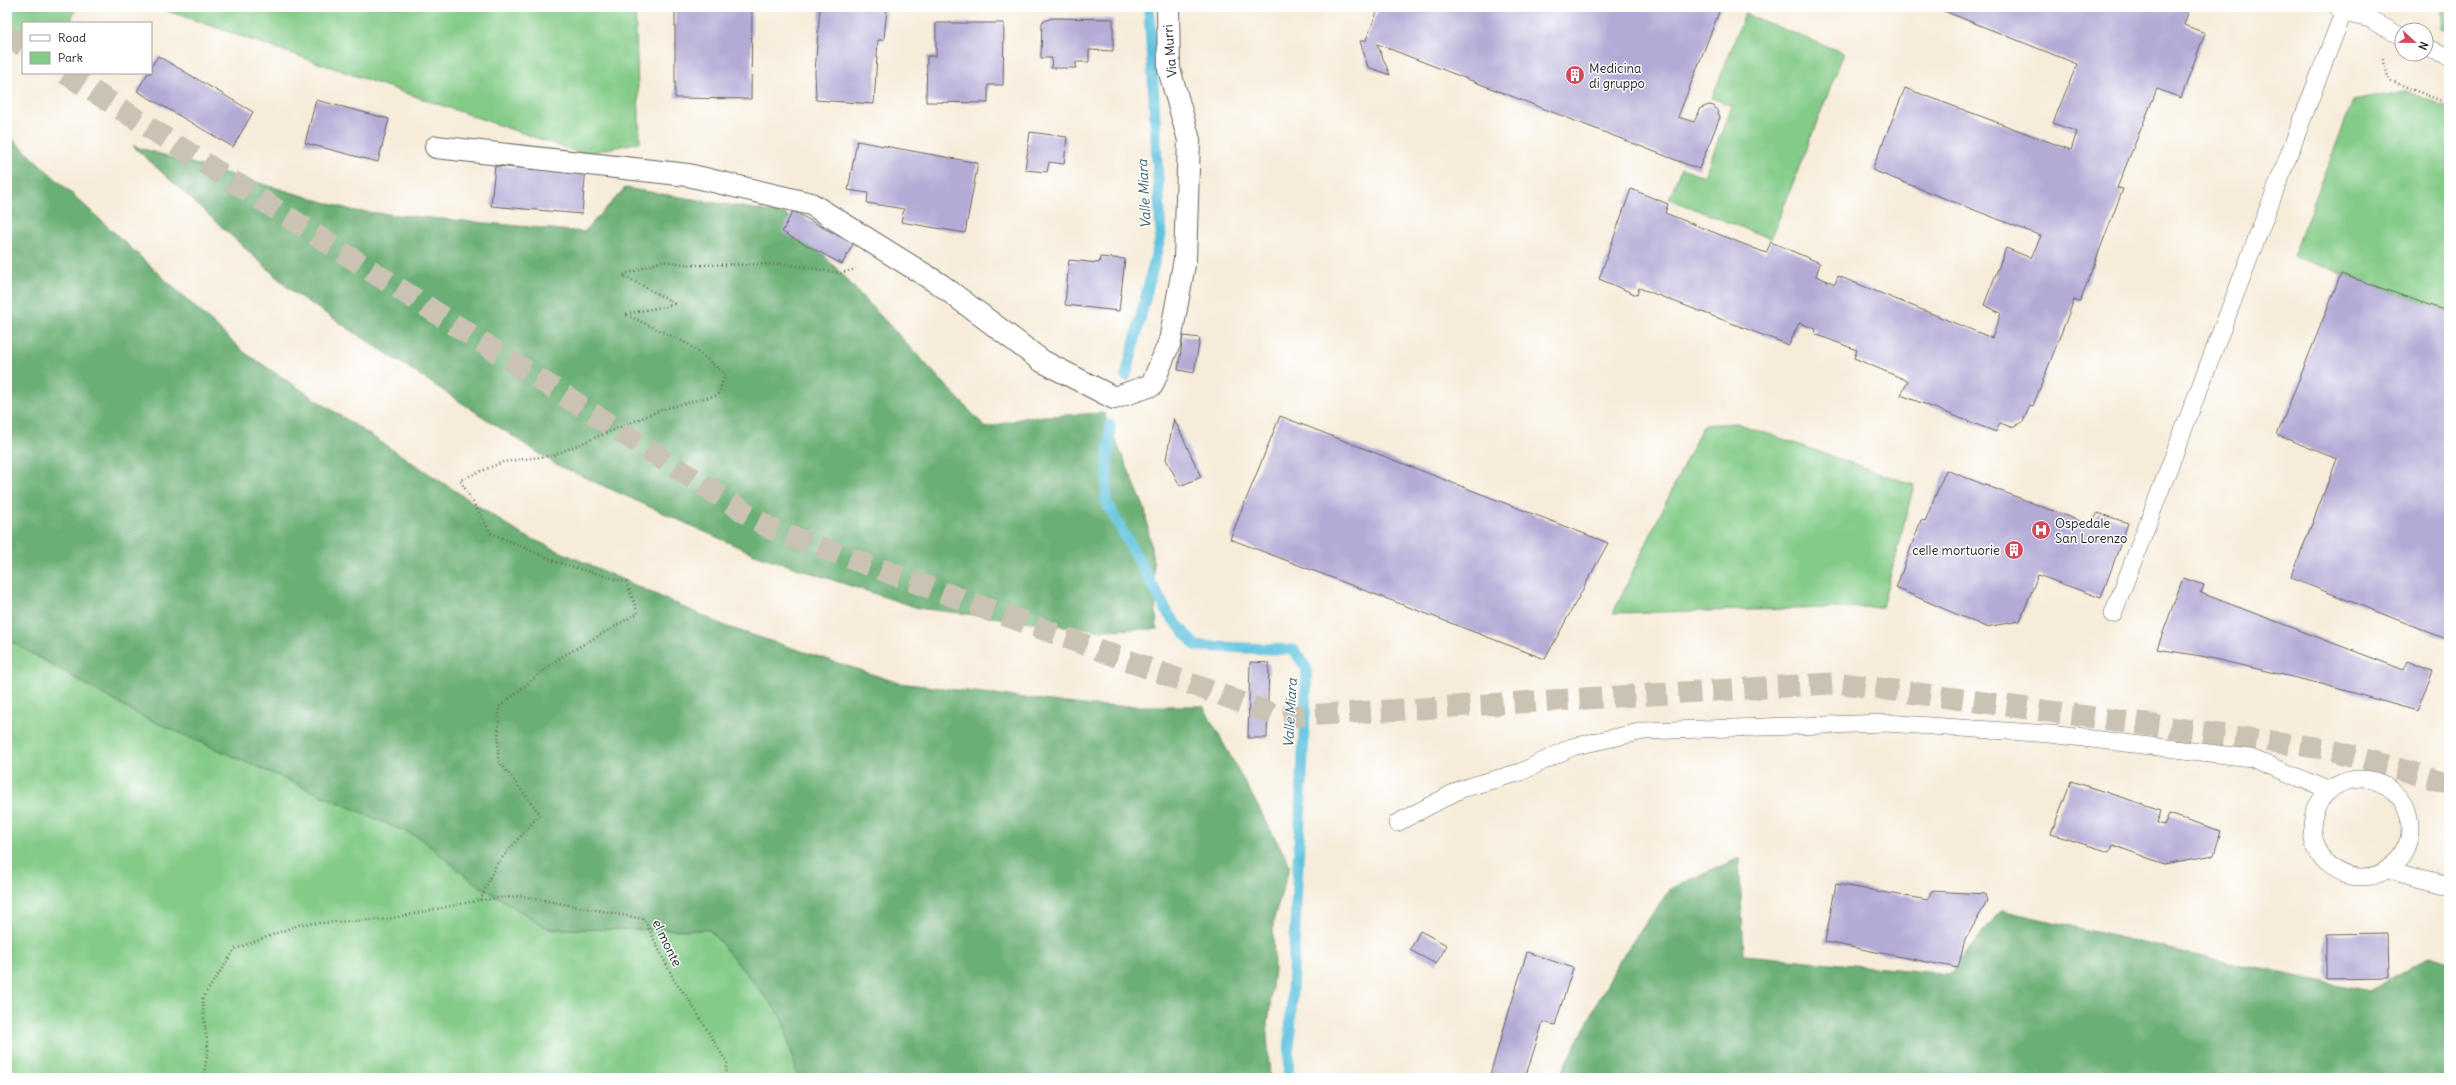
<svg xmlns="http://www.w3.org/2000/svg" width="2456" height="1085" font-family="Delius,sans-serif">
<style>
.green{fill:#83cb87;stroke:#507452}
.forest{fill:#6aaf74;stroke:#436648}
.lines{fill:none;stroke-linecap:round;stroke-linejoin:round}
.stream{stroke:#60c3de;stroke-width:11}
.building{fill:#b3aad5}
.primary-tunnel{stroke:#cac2b3;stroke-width:22;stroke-dasharray:22 11;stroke-linecap:butt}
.lane-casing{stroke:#68655e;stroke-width:18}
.street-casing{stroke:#68655e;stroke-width:24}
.path{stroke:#68655e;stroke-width:2.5;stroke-dasharray:1 3;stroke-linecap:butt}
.lane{stroke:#fff;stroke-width:17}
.street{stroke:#fff;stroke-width:22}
.labels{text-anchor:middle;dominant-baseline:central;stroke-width:3;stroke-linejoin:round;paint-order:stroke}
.street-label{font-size:13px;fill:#1c1c1c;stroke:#fff}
.poi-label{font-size:13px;fill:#1c1c1c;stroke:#fff;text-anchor:start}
.water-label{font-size:14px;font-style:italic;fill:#375f6a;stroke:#fff}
</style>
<rect width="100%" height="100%" fill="#fff"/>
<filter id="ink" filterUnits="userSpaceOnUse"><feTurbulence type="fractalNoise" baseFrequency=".025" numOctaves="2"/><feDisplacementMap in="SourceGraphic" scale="8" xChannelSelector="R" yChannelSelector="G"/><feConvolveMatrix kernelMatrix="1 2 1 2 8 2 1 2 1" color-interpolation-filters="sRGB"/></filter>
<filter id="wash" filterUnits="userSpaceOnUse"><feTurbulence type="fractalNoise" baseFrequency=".012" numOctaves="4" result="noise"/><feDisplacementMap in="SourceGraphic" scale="16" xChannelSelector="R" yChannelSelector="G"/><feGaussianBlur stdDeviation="0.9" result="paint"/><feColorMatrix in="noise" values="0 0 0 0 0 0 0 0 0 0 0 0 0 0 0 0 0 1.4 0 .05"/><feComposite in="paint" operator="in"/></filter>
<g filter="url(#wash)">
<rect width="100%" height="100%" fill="#f6ecd9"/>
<g class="green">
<path d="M7,7H76L70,23H23V44L7,29Z"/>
<path d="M156,7H635L640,142L583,154Z"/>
<path d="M2442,7H2449V32L2441,29Z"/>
<path d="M1745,14L1844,53L1771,239L1669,199L1681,168L1704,176L1732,106L1712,98Z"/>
<path d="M2407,91L2449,108V312L2293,256L2353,101Z"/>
<path d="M1737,423L1914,485L1882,607L1613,613L1703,425Z"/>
<path d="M7,639L141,716L420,838L472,881L549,929L710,930L782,1017L798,1078H7Z"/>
</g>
<g class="forest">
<path d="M7,134L245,353L521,534L728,627L899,683L1092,706H1203L1290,865L1273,922L1274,969L1267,1035L1270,1078H798L782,1017L710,930L549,929L472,881L420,838L141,716L7,639Z"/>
<path d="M133,146L355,211L584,232L625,188L785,214L986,428L1027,417L1104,413L1145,509L1153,561L1157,629L1098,630L918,608L754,554L555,464L293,292Z"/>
<path d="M1739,858L1744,955L1949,974L2001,910L2195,955L2368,991L2431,956L2449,962V1078H1559L1617,964L1670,889Z"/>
</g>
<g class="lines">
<g class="stream">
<path d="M1126,376L1161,235L1149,7"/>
<path d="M1110,425L1106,502L1169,615L1196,646L1294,650L1307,669L1288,1078"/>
</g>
</g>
<g id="blocks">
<g class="building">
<path d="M675,7H752L751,99L675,98Z"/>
<path d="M820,7H887L884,40H878L874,104L816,100L815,72Z"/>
<path d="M1379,7H1721L1678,117L1694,122L1701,108L1709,105L1714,106L1718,112L1720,117L1699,169L1377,44L1390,75L1368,67L1360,41L1366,40Z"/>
<path d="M1934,7H2190L2184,25L2205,33L2181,98L2157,89L2117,188L2123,189L2080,301L2074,300L2033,406L2030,405L2023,422L2011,427L2000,423L1996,432L1901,395L1908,381L1854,358L1857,350L1815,334L1816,329L1799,323L1789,345L1639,288L1637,295L1599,279L1631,189L1668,204L1665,213L1766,253L1771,242L1820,263L1816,276L1835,284L1838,276L1992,338L2001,313L1984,305L2006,248L2031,258L2041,236L1872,170L1905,88L2071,150L2077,132L2053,123L2077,64Z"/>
<path d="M1052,18L1113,19V51L1089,50V62H1076V68H1051L1052,58H1041L1042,22Z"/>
<path d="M936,23H1004L1003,85H988V103L926,102L927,56H936Z"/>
<path d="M158,56L253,112L233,147L137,91L148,73H151V67Z"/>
<path d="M316,100L389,119L378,162L305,143Z"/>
<path d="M1030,132L1067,137L1064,164L1049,162L1047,172L1025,170Z"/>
<path d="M857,141L978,163L965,233L901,222L904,209L867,203L868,193L848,190Z"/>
<path d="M495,166L564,172L586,166L582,214L491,206Z"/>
<path d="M793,211L853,244L842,264L782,232Z"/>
<path d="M1100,257L1125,259L1119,311L1065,305L1069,260L1099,263Z"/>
<path d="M2341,274L2449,312V640L2291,578L2337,459L2277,435Z"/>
<path d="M1183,336L1200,338L1194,373L1178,370Z"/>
<path d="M1280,416L1608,543L1545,659L1230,539Z"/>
<path d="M1174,418L1201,477L1180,486L1166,459Z"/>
<path d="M1946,470L2090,525L2098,513L2128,523L2101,598L2038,575L2020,621L1986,627L1896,588L1921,520L1925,521Z"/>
<path d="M2183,578L2204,585L2201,593L2404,670L2408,661L2433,671L2417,711L2318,683L2201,656L2157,649Z"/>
<path d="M1250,662L1269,663L1267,738H1248Z"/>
<path d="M2071,781L2161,810L2157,823L2164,825L2169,814L2221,831L2214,855L2164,864L2113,845L2110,852L2051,834Z"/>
<path d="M1836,884L1928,900L1931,891L1985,894L1987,902L1965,940L1958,968L1825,942Z"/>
<path d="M1420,931L1447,945L1436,964L1410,950Z"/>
<path d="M2388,933L2389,978L2326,979V934Z"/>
<path d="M1527,952L1573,968L1555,1025L1543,1022L1525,1078H1489Z"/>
</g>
</g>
</g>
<g filter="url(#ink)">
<use href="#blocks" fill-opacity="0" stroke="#68655e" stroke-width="1"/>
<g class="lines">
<g class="primary-tunnel">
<path d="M7,36L23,46"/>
<path d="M65,73L771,529L1281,717L1840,683L2327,749L2449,783"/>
</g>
<defs>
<g id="lane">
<path d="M2337,7L2343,13L2370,19L2402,37"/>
<path d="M2426,48L2449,56"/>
<path d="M2113,614L2343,13"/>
<circle cx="2361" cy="828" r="49"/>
<path d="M1397,823L1461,789L1521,772L1572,747L1644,731L1886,723L2050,734L2251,758L2329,790"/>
<path d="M2387,870L2449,886"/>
</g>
<path id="street" d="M436,147L688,175L811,204L941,285L1042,361L1114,398L1152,385L1170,341L1185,259L1189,140L1169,69L1168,7"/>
</defs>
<use href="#lane" class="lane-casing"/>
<use href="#street" class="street-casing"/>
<g class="path">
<path d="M2383,59L2389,80L2449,104"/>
<path d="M480,900L496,865L540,814L498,760L499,707L558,659L638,613L626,582L559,563L491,533L460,480L503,462L554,455L663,409L718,395L725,374L688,344L625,314L676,304L623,275L662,261L693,265L785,264L841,273L856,269"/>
<path d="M203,1078L208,1050L202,999L235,949L301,924L388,919L480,900L521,896L644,919L675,982L688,998L727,1063L726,1078"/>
</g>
<use href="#lane" class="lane"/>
<use href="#street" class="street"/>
</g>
</g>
<defs>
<symbol id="building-disc" viewBox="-11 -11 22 22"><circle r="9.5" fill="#d1495b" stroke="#fff"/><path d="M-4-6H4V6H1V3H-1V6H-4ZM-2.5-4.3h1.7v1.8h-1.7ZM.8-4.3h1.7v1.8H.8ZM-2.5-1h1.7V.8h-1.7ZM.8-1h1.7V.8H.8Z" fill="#fff"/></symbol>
<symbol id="hospital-disc" viewBox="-11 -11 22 22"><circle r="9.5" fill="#d1495b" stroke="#fff"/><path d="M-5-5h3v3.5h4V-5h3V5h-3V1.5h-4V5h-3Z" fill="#fff"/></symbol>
</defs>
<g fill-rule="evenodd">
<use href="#building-disc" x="1564" y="64" width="22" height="22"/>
<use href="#hospital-disc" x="2030" y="519" width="22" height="22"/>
<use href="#building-disc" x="2003" y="539" width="22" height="22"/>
</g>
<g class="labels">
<g class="street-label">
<text transform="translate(1170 51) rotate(-95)">Via Murri</text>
<text transform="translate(667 943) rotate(64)">el monte</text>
</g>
<g class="poi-label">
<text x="1589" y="68">Medicina<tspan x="1589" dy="15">di gruppo</tspan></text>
<text x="2055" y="523">Ospedale<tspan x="2055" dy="15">San Lorenzo</tspan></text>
<text x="2000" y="550" text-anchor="end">celle mortuorie</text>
</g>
<g class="water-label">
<text transform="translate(1144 194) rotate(-93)">Valle Miara</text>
<text transform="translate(1290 713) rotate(-87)">Valle Miara</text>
</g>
</g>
<rect width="2456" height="1085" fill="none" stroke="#fff" stroke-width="24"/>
<rect x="22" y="22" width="130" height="52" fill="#ffffff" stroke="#a4a4a4"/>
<rect x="30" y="35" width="20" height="6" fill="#ffffff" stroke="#a4a4a4"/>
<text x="58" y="42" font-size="12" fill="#1c1c1c">Road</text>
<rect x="30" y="52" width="20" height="12" fill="#83cb87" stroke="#a4a4a4"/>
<text x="58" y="62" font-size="12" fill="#1c1c1c">Park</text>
<g transform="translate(2414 42) rotate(112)"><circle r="19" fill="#ffffff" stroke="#a4a4a4"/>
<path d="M0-3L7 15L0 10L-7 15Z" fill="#d1495b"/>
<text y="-6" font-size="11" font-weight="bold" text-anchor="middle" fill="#1c1c1c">N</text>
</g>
</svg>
